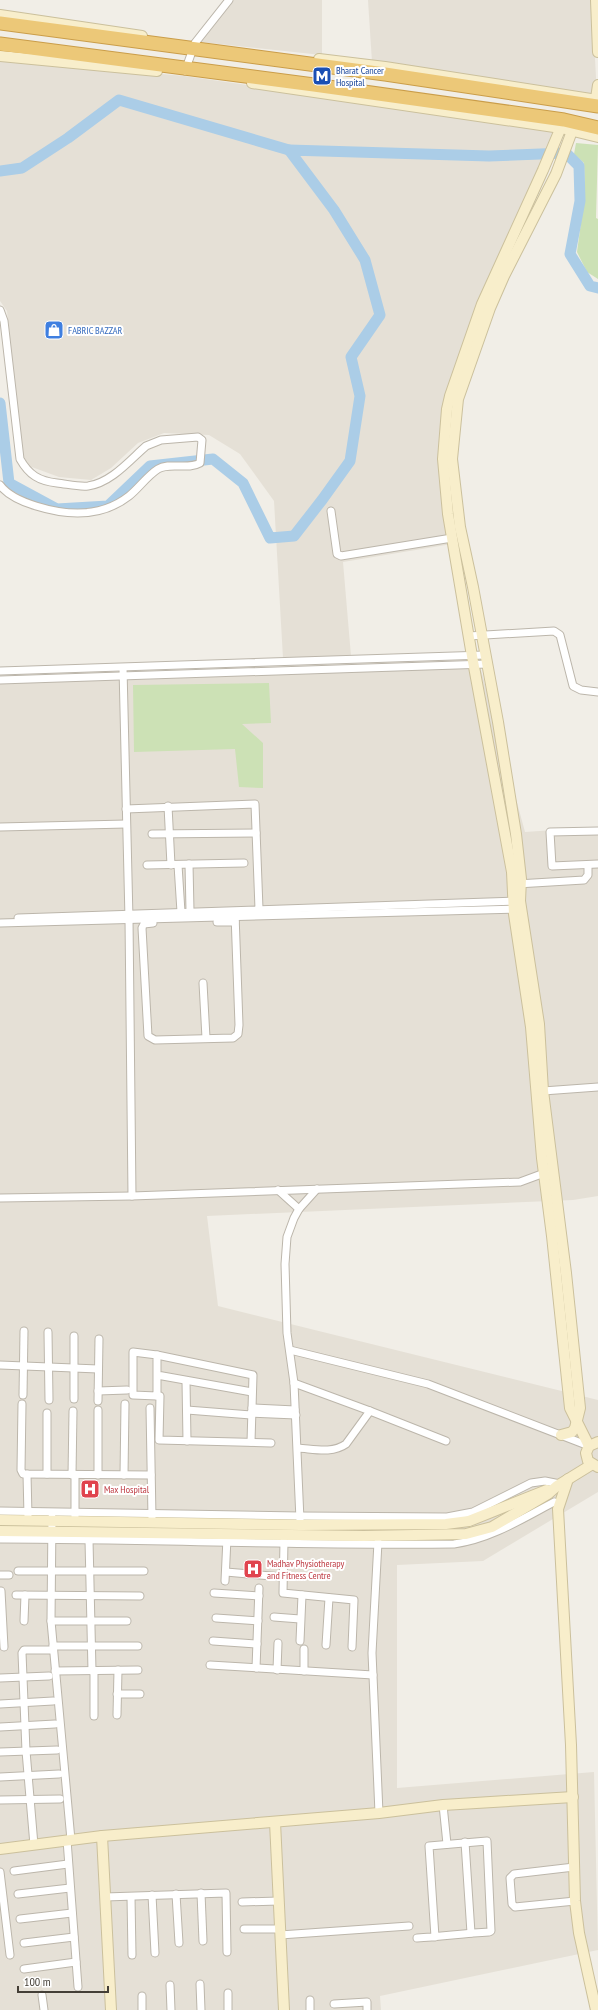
<svg xmlns="http://www.w3.org/2000/svg" width="598" height="2010" font-family="'PT Sans Narrow',sans-serif">
<style>
.residential{fill:#e5e0d6}
.green{fill:#cce1b5}
.lines{fill:none;stroke-linecap:round;stroke-linejoin:round}
.river{stroke:#abcde7;stroke-width:11}
.street-casing{stroke:#bcb6ab;stroke-width:9}
.secondary-casing{stroke:#cbc09c;stroke-width:12}
.highway-casing{stroke:#ca9d49;stroke-width:15}
.street{stroke:#fff;stroke-width:7}
.secondary{stroke:#f8eecb;stroke-width:10}
.highway{stroke:#ecc878;stroke-width:13}
.labels{text-anchor:middle;dominant-baseline:central;stroke-width:4;stroke-linejoin:round;paint-order:stroke}
.transit-label{font-size:10px;fill:#164399;stroke:#fff;text-anchor:start}
.shop-label{font-size:10px;fill:#366cbe;stroke:#fff;text-anchor:start}
.health-label{font-size:10px;fill:#be3a42;stroke:#fff;text-anchor:start}
</style>
<rect width="100%" height="100%" fill="#f1eee7"/>
<g class="residential">
<path d="M232,0H322V55L200,42Z"/>
<path d="M368,0H592L596,78L594,96L372,62Z"/>
<path d="M0,59L184,76L557,129L476,304L444,408L452,544L343,562L351,656L283,658L274,501L240,454L209,435L164,433L138,443L111,468L91,480L59,477L29,466L22,453L7,311L0,301Z"/>
<path d="M480,666L525,832L598,827V1196L573,1200L207,1216L218,1306L598,1400V1492L483,1561L397,1565V1788L594,1772L598,1950L380,1996L381,2010H0V683L132,680Z"/>
</g>
<g class="green">
<path d="M576,143L598,145L596,218L598,219V279L587,272L577,252L585,193L584,163L574,154Z"/>
<path d="M269,683L271,723L242,724L263,743V788L239,787L235,749L134,752L133,685Z"/>
</g>
<g class="lines">
<g class="river">
<path d="M0,171L22,168L68,138L119,100L289,150"/>
<path d="M0,403L9,483L57,509L108,506L150,466L213,459L243,483L270,538L294,536L322,500L350,461L360,396L351,357L380,315L365,260L334,210L289,150L489,156L566,153L579,166L580,201L570,254L590,286L598,288"/>
</g>
<defs>
<g id="street">
<path d="M185,71L195,43L229,0"/>
<path d="M0,310L4,321L20,459C29,475 39,481 57,483C67,484 78,487 88,486C111,483 130,460 146,446L161,440L198,437L202,440L200,463C188,470 169,462 158,469C147,476 139,488 129,496C101,518 68,516 36,506C23,502 8,496 0,485"/>
<path d="M331,511L337,554L341,556L452,538"/>
<path d="M469,636L554,631L560,635L573,686L581,690L598,692"/>
<path d="M123,668L129,919L132,1196"/>
<path d="M0,671L485,655"/>
<path d="M0,680L487,664"/>
<path d="M168,806L171,865"/>
<path d="M126,809L255,804L259,909"/>
<path d="M0,827L126,824"/>
<path d="M598,831L550,832L552,866L598,864"/>
<path d="M152,834L256,833"/>
<path d="M189,864L190,911"/>
<path d="M147,865L244,863"/>
<path d="M178,865L181,912"/>
<path d="M517,884L584,880L588,875V865"/>
<path d="M18,918L518,901"/>
<path d="M217,922H235"/>
<path d="M0,923L517,909"/>
<path d="M153,923L144,924L142,928L148,1036L155,1040L233,1038L238,1034L239,1025L235,914"/>
<path d="M203,983L206,1038"/>
<path d="M543,1091L598,1087"/>
<path d="M278,1190L299,1209"/>
<path d="M0,1198L132,1196L520,1182L547,1172"/>
<path d="M48,1332L49,1400"/>
<path d="M74,1336V1399"/>
<path d="M290,1350L428,1384L589,1446"/>
<path d="M157,1355L253,1375L251,1442"/>
<path d="M0,1365L98,1369"/>
<path d="M157,1375V1396L133,1395V1352L157,1355V1375L252,1392"/>
<path d="M186,1381L187,1441"/>
<path d="M294,1383L370,1411L446,1441"/>
<path d="M98,1391L127,1390"/>
<path d="M23,1395L24,1331"/>
<path d="M157,1396H160L159,1440L271,1443"/>
<path d="M98,1401L99,1339"/>
<path d="M22,1404L21,1470L23,1474L151,1475"/>
<path d="M150,1408L152,1518"/>
<path d="M252,1408L295,1410"/>
<path d="M98,1410V1475"/>
<path d="M187,1410L251,1415"/>
<path d="M251,1413L296,1415"/>
<path d="M298,1448C314,1449 332,1454 346,1444L370,1411"/>
<path d="M27,1474L28,1516"/>
<path d="M47,1474V1413"/>
<path d="M72,1475L73,1411"/>
<path d="M75,1475V1516"/>
<path d="M124,1475L125,1404"/>
<path d="M0,1511L300,1516L447,1517L473,1512L531,1483L545,1481L560,1484"/>
<path d="M52,1517L51,1621L71,1840"/>
<path d="M300,1520L294,1383L287,1333L285,1264L287,1237L294,1218L299,1209L317,1189"/>
<path d="M0,1539C151,1539 303,1546 454,1544C490,1539 522,1519 554,1502"/>
<path d="M89,1540L92,1671"/>
<path d="M284,1541L283,1593L354,1600L352,1647"/>
<path d="M378,1542L372,1653L379,1813"/>
<path d="M18,1571H144"/>
<path d="M226,1572L283,1577"/>
<path d="M0,1575H9"/>
<path d="M225,1581L227,1538"/>
<path d="M1,1591L4,1647"/>
<path d="M214,1593L259,1596"/>
<path d="M16,1595L140,1596"/>
<path d="M274,1617L300,1619"/>
<path d="M216,1618L258,1621"/>
<path d="M24,1621L25,1595"/>
<path d="M51,1621H127"/>
<path d="M213,1641L257,1644"/>
<path d="M300,1641L302,1595"/>
<path d="M326,1645L329,1598"/>
<path d="M53,1646H138"/>
<path d="M304,1649V1671"/>
<path d="M210,1665L373,1675"/>
<path d="M256,1668L259,1588"/>
<path d="M277,1670L278,1643"/>
<path d="M55,1671L138,1670"/>
<path d="M94,1671V1716"/>
<path d="M0,1678L49,1676"/>
<path d="M117,1694H140"/>
<path d="M0,1704L53,1701"/>
<path d="M117,1715L118,1670"/>
<path d="M0,1727L55,1724"/>
<path d="M0,1752L57,1750"/>
<path d="M0,1777L59,1774"/>
<path d="M0,1800L60,1799"/>
<path d="M443,1805L447,1844"/>
<path d="M67,1840L78,1987"/>
<path d="M465,1842L471,1933"/>
<path d="M34,1845L26,1751L22,1653L24,1650H53"/>
<path d="M574,1867L514,1874L510,1878L512,1904L515,1907L575,1901"/>
<path d="M14,1871L68,1864"/>
<path d="M0,1872L10,1955"/>
<path d="M201,1893L203,1941"/>
<path d="M18,1894L70,1888"/>
<path d="M176,1894L179,1943"/>
<path d="M152,1895L155,1953"/>
<path d="M105,1897L226,1893L227,1952"/>
<path d="M131,1897L132,1955"/>
<path d="M242,1902L279,1901"/>
<path d="M20,1919L72,1913"/>
<path d="M244,1929H280"/>
<path d="M280,1935L409,1926"/>
<path d="M417,1938C441,1937 464,1933 489,1932L491,1931L487,1841L429,1846L435,1937"/>
<path d="M24,1943L74,1937"/>
<path d="M24,1969L76,1962"/>
<path d="M200,1984L201,2010"/>
<path d="M170,1985L171,2010"/>
<path d="M228,1993V2010"/>
<path d="M42,1995L44,2010"/>
<path d="M142,1996V2010"/>
<path d="M310,2000V2010"/>
<path d="M334,2004L367,2002V2010"/>
</g>
<g id="secondary">
<path d="M596,0L598,52"/>
<path d="M0,15L142,36"/>
<path d="M0,56L157,71"/>
<path d="M319,59L385,67L598,100"/>
<path d="M252,83L561,128L598,137"/>
<path d="M595,105L598,85"/>
<path d="M564,120L543,170L482,304L450,396L447,409L443,459L448,514L472,656L512,872L514,914L531,1027L542,1158L552,1236L570,1408L589,1446"/>
<path d="M561,1435L572,1432L575,1428L580,1408L566,1273L543,1091L539,1024L520,901L521,879L516,834L498,722L473,587L460,527L452,459L458,399L490,308L504,276L556,174L575,123"/>
<path d="M598,1442L589,1446L586,1453L588,1461L598,1467"/>
<path d="M568,1479L558,1509L571,1745L575,1901L579,1933L596,2010"/>
<path d="M0,1520L300,1525L446,1524L469,1521L547,1490"/>
<path d="M0,1531L364,1536L466,1534L492,1527L548,1494L557,1486L591,1465"/>
<path d="M275,1822L284,2010"/>
<path d="M102,1836L111,2010"/>
<path d="M0,1849L102,1836L379,1813L443,1805L573,1797"/>
</g>
<g id="highway">
<path d="M0,23L385,74L598,106"/>
<path d="M0,44L314,85L564,120L598,128"/>
</g>
</defs>
<use href="#street" class="street-casing"/>
<use href="#secondary" class="secondary-casing"/>
<use href="#highway" class="highway-casing"/>
<use href="#street" class="street"/>
<use href="#secondary" class="secondary"/>
<use href="#highway" class="highway"/>
</g>
<defs>
<symbol id="metro-square" viewBox="-11 -11 22 22"><rect x="-9" y="-9" width="18" height="18" rx="4" fill="#1a4fb4" stroke="#fff"/><path d="M-5.5 5V-5H-3L0 0L3-5H5.5V5H3V-.5L0 4L-3-.5V5Z" fill="#fff"/></symbol>
<symbol id="shop-square" viewBox="-11 -11 22 22"><rect x="-9" y="-9" width="18" height="18" rx="4" fill="#3f7fe0" stroke="#fff"/><path d="M-5-2.5h2.3a2.7 3.5 0 0 1 5.4 0H5L5.5 6h-11ZM-1.5-2.5h3a1.5 2.3 0 0 0-3 0Z" fill="#fff"/></symbol>
<symbol id="hospital-square" viewBox="-11 -11 22 22"><rect x="-9" y="-9" width="18" height="18" rx="4" fill="#e0444e" stroke="#fff"/><path d="M-5-5h3v3.5h4V-5h3V5h-3V1.5h-4V5h-3Z" fill="#fff"/></symbol>
</defs>
<g fill-rule="evenodd">
<use href="#metro-square" x="311" y="65" width="22" height="22"/>
<use href="#shop-square" x="43" y="319" width="22" height="22"/>
<use href="#hospital-square" x="79" y="1478" width="22" height="22"/>
<use href="#hospital-square" x="242" y="1558" width="22" height="22"/>
</g>
<g class="labels">
<g class="transit-label">
<text x="336" y="70">Bharat Cancer<tspan x="336" dy="12">Hospital</tspan></text>
</g>
<g class="shop-label">
<text x="68" y="330">FABRIC BAZZAR</text>
</g>
<g class="health-label">
<text x="104" y="1489">Max Hospital</text>
<text x="267" y="1563">Madhav Physiotherapy<tspan x="267" dy="12">and Fitness Centre</tspan></text>
</g>
</g>
<path d="M18 1986v6h90v-6" fill="none" stroke="#443f37" stroke-width="2"/>
<text x="24" y="1986" font-size="12" fill="#443f37" stroke="#ffffff" stroke-width="3" paint-order="stroke">100 m</text>
</svg>
